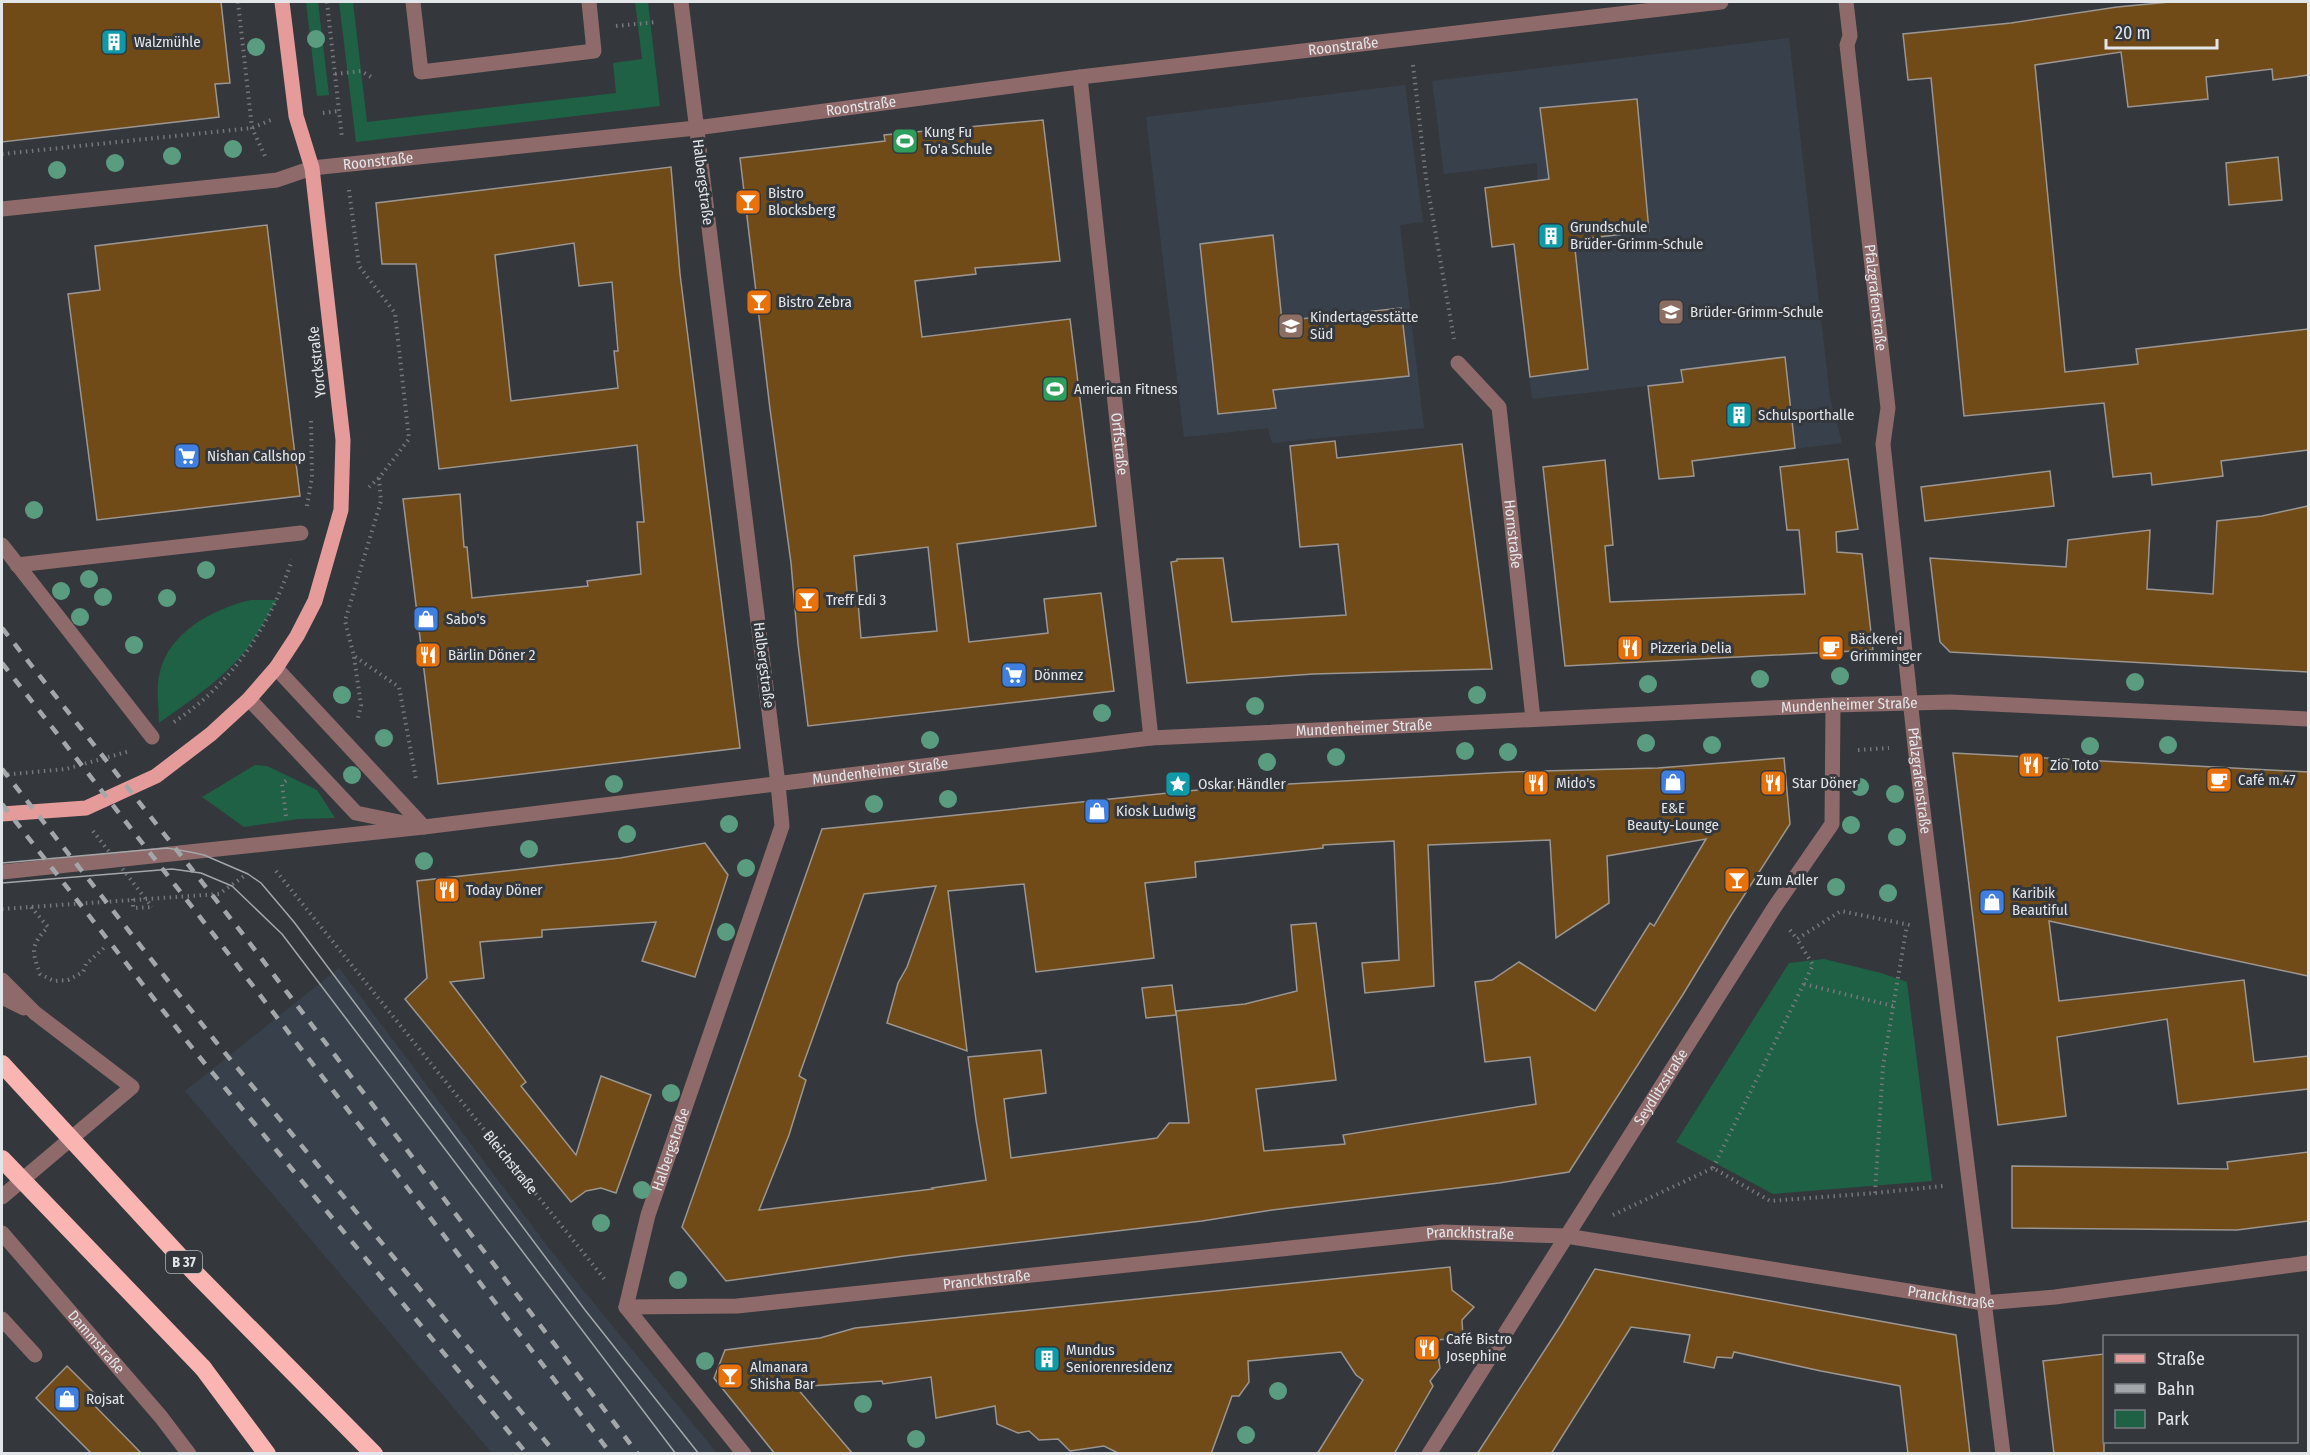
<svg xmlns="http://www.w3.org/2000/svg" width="2310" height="1455" font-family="'Fira Sans Condensed',sans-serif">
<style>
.built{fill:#38414b}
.green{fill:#1e6144}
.building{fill:#704b18;stroke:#9b9691;stroke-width:1.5;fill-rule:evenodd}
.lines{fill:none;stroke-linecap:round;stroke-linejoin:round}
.path{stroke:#74787c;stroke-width:4;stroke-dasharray:1.5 4.5;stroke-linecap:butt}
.minor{stroke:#8e6a6a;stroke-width:15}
.major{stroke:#e49b9a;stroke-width:15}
.highway{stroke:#fab4b2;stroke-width:18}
.tram{stroke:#a3a7aa;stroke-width:1.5}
.rail{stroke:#a3a7aa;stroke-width:4.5;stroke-dasharray:10 10;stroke-linecap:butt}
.path-bridge{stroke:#74787c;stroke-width:4;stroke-dasharray:1.5 4.5;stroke-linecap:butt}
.highway-bridge{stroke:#fab4b2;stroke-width:18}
.tree{fill:#5a9c80}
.labels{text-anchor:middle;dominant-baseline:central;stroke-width:6;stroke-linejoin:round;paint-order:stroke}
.shield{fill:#34383d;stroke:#aeb2b5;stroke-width:1.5}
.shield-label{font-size:14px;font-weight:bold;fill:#e3e6e9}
.poi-label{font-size:15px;fill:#e3e6e9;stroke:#34383d;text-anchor:start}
.street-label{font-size:15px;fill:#e3e6e9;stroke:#34383d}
</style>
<rect width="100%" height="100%" fill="#34383d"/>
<g class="built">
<path d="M1789,38L1830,398L1842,443L1692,461L1682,382L1532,399L1514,245L1492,247L1485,188L1537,181V163L1444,174L1432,81Z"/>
<path d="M1405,85L1423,222L1400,225L1424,428L1272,443L1268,428L1184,437L1146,117Z"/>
<path d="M339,968L551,1251L717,1453H492L185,1091Z"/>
</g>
<g class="green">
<path d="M306,2H318L329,95L317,96Z"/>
<path d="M339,2H353L367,122L616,93L613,63L642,59L635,2H648L660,106L356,142Z"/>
<path d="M251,600H277C269,613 262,627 253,640C230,675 192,699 159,723C159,708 156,691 159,676C167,633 212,609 251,600Z"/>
<path d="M255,765L267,766L317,790L335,818L298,819L244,827L202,797Z"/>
<path d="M1824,959L1881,973L1907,982L1932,1181L1773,1194L1676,1142L1789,963Z"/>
</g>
<g class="building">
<path d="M2,2H221L230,83L215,84L219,117L2,142Z"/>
<path d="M2170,2H2308V75L2273,80L2272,69L2206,77L2208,99L2128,107L2121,52L2035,65L2065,372L2138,364L2136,349L2308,329V450L2221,461L2223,476L2152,485L2151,473L2113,477L2104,403L1964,416L1931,78L1908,80L1903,34L2011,23L2117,7Z"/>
<path d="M1637,99L1649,231L1574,240L1588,369L1530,377L1514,244L1492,247L1485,188L1549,179L1540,108Z"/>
<path d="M1043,120L1060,261L975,268L976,274L915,281L922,337L1070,319L1096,526L957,544L969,642L1048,633L1044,599L1101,593L1114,691L808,726L798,644L791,563L770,409L740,158L885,141L884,135ZM928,547L937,631L861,638L854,556Z"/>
<path d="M2278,157L2282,200L2229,205L2226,163Z"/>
<path d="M671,167L680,274L740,748L438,784L403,499L460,494L464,547H467L472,598L588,586L587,581L641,574L637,522H644L637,445L439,469L416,264H382L376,203ZM574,243L579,286L612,282L618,351H614L618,388L511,401L495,255Z"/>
<path d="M267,225L300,496L97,520L68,294L100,290L95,246Z"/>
<path d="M1273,235L1282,321L1401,308L1409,376L1273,390L1276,408L1218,414L1200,244Z"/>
<path d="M1785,357L1795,448L1692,461L1694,476L1659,479L1648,386L1683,382L1681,370Z"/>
<path d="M1335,441L1337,458L1462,444L1492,669L1313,674L1187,683L1171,562L1177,561V559L1223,558L1232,622L1346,615L1338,544L1300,547L1290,446Z"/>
<path d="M1848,459L1858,529L1836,532L1837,552L1862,554L1873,650L1565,666L1543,467L1605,460L1613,545L1605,546L1610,602L1805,594L1799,530H1787L1780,467Z"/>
<path d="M2050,471L2054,506L1925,521L1921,487Z"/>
<path d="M2308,506V672L1950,652L1940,642L1930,558L2066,567L2068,540L2150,530L2147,589L2213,594L2217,521L2262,516Z"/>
<path d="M1953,753L2308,772V976L2049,921L2059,1001L2244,980L2254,1062L2308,1056V1089L2178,1104L2167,1019L2057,1037L2066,1116L1998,1125Z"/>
<path d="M1784,758L1790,824L1732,914L1682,996L1569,1172L1499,1183L1272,1210L1202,1221L904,1256L726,1281L682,1227L822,829L1217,788L1510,772L1658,768ZM1706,839L1654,926L1650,923L1595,1011L1519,962L1492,980L1475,982L1485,1062L1530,1057L1536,1104L1343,1135L1345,1144L1264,1151L1256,1089L1336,1080L1316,923L1291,925L1297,991L1245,1004L1176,1011L1189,1123H1169L1157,1138L1011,1158L1004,1099L1046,1093L1041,1050L968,1057L976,1120L986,1180L932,1188L933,1189L759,1210L789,1135L806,1080L799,1076L864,894L936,886L907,967L898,983L887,1023L967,1051L948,891L1024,884L1036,972L1154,958L1145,883L1196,877L1195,862L1323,848V845L1394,841L1399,960L1362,963L1365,993L1434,986L1428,845L1550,840L1556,938L1609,903L1607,856Z"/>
<path d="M705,843L728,875L695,977L642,961L656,922L542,930V937L480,942L484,978L450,982L526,1082L521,1086L576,1155L601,1076L651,1095L616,1193L601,1188L586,1191L571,1202L405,999L427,978L417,881L620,858Z"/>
<path d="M1172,985L1176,1015L1146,1018L1142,988Z"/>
<path d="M2308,1152V1221L2237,1230L2012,1228V1166L2228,1169L2227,1162Z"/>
<path d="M1450,1267L1452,1290L1474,1307L1462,1320L1463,1338L1436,1340L1440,1368L1430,1381L1433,1386L1394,1454H1317L1363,1380L1356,1375L1341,1352L1248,1361L1249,1382L1239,1396H1232L1211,1454H1120L1104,1446L1070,1451L1058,1439L1039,1440L1029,1431L1018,1433L997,1424L995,1406L936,1418L931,1377L883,1384L882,1381L796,1387L853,1454H775L714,1378L725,1350L820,1338L855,1328Z"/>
<path d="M1595,1269L1956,1335L1970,1454H1908L1900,1386L1821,1371L1734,1352L1732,1358L1717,1357L1714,1368L1684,1362L1690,1335L1631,1327L1551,1454H1477L1561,1325Z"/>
<path d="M2104,1354V1454H2054L2043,1361Z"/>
<path d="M67,1366L98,1397L92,1403L142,1454H92L36,1398Z"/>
</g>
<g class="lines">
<g class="path">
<path d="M238,2L252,128L265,156"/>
<path d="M327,2L342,138"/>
<path d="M616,26L657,22"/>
<path d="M1413,65L1426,178L1454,339"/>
<path d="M335,74L361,71L373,78"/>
<path d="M323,113L339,111"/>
<path d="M2,154L252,128L271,120"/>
<path d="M349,190L359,266L395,313L409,439L379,478L369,487"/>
<path d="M379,478L381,501L345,621L354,656L399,687L416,779"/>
<path d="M307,506L312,477L311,418"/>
<path d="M354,657L361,705L358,718"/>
<path d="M174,722C233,683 270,626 292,560"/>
<path d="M1858,750L1889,748"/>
<path d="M2,775L66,769L130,751"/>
<path d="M286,816L282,784L288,779"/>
<path id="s1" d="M276,871L606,1281"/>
<path d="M133,899V908L152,907"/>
<path d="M31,907L48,927C30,946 32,951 40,974L54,981L68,980L83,972L86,964L105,947"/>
<path d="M2,909L219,894L247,874"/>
<path d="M1790,930L1797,939L1841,911L1910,925"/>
<path d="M1804,984L1893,1006"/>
<path d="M1713,1168L1813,965L1797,939"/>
<path d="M1875,1193L1883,1066L1907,925"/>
<path d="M1613,1215L1713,1168L1770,1201L1875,1193L1943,1186"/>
</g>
<g class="minor">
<path d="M413,2L421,72L594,51L589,2"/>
<path id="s2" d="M1846,2L1850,36L1847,45L1888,408L1883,444L1915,746L2003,1454"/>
<path id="s3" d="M1080,77L1151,738"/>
<path id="s4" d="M2,209L277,180L312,168L696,128L1080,77L1721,2"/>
<path id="s5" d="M1458,363L1499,407L1533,719"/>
<path d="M2,545L152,737"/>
<path d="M17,565L301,533"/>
<path d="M276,668L424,827"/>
<path d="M249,699L356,813L409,824"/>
<path id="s6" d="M2,872L424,827L1151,738L1833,705L1950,702L2308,719"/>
<path d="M2,980L35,1013L132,1087L2,1197"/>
<path d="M2,997L24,1008"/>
<path id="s7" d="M2,1233L161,1417L189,1454"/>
<path id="s8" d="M626,1307L737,1306L1443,1232L1566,1236L1983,1303L2055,1297L2308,1263"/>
<path id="s9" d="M626,1307L648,1215L782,826L778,784L681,2"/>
<path d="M626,1307L744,1454"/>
<path d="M2,1319L35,1355"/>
<path id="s10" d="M1429,1454L1774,908L1832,824L1833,705"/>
</g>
<path class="major" d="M2,814L86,808L156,776L211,734L249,699L276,668L297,636L315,601L341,510L343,440L312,168L296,116L282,2"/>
<path class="highway" d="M203,1368L267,1454"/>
<g class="tram">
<path d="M2,863L167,848L190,852L204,855L248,874L261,883L294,922L585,1310L699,1454"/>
<path d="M2,883L172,869L201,873L232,886L282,934L676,1454"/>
</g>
<g class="rail">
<path d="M2,628L242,933L638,1454"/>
<path d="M2,663L214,935L611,1454"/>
<path d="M2,769L216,1042L556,1454"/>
<path d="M2,804L197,1054L527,1454"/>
</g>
<path class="path-bridge" d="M93,831L152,907"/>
<g class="highway-bridge">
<path d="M2,1064L195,1273L374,1454"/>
<path d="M2,1159L203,1368"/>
</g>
</g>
<g class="tree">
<circle cx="316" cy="39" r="9"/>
<circle cx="256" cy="47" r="9"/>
<circle cx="233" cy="149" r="9"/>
<circle cx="172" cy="156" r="9"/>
<circle cx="115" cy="163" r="9"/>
<circle cx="57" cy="170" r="9"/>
<circle cx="34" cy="510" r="9"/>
<circle cx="206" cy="570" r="9"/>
<circle cx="89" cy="579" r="9"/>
<circle cx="61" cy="591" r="9"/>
<circle cx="103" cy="597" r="9"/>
<circle cx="167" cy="598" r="9"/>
<circle cx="80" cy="617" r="9"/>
<circle cx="134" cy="645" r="9"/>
<circle cx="1840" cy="676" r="9"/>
<circle cx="1760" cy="679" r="9"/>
<circle cx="2135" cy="682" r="9"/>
<circle cx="1648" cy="684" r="9"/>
<circle cx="342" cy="695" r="9"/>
<circle cx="1477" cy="695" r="9"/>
<circle cx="1255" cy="706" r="9"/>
<circle cx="1102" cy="713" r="9"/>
<circle cx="384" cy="738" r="9"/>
<circle cx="930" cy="740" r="9"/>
<circle cx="1646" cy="743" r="9"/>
<circle cx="1712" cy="745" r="9"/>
<circle cx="2168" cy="745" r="9"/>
<circle cx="2090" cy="746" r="9"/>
<circle cx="1465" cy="751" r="9"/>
<circle cx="1508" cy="752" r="9"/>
<circle cx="1336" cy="757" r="9"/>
<circle cx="1267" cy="762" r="9"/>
<circle cx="352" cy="775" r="9"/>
<circle cx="614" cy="784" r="9"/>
<circle cx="1860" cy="787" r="9"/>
<circle cx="1895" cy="794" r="9"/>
<circle cx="948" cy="799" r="9"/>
<circle cx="874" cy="804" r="9"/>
<circle cx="729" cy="824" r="9"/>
<circle cx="1851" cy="825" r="9"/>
<circle cx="627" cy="834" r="9"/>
<circle cx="1897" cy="837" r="9"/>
<circle cx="529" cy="849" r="9"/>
<circle cx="424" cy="861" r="9"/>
<circle cx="746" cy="868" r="9"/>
<circle cx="1836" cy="887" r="9"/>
<circle cx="1888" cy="893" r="9"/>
<circle cx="726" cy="932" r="9"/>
<circle cx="671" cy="1093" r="9"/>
<circle cx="642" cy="1190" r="9"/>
<circle cx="601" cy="1223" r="9"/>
<circle cx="678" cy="1280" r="9"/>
<circle cx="705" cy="1361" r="9"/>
<circle cx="1278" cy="1391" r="9"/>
<circle cx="863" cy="1404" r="9"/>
<circle cx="1246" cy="1435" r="9"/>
<circle cx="916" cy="1439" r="9"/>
</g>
<defs>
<symbol id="building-square" viewBox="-11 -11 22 22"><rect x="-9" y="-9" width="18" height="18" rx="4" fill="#0f9aa8" stroke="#34383d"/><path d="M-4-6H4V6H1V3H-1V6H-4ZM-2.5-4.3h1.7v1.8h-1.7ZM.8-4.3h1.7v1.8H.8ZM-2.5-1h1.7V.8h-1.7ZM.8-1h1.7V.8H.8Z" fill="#fff"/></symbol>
<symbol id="stadium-square" viewBox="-11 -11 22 22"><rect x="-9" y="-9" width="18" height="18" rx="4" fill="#2e9e5b" stroke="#34383d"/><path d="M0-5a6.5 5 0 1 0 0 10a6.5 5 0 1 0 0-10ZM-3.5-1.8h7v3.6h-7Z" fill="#fff"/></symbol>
<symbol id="bar-square" viewBox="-11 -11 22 22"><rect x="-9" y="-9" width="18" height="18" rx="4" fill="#e8710a" stroke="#34383d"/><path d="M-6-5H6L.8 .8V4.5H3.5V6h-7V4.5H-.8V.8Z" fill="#fff"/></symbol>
<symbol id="school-square" viewBox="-11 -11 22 22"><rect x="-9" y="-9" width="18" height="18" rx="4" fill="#8d6e63" stroke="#34383d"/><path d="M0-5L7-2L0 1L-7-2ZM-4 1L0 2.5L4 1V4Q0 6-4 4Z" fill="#fff"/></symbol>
<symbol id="supermarket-square" viewBox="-11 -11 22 22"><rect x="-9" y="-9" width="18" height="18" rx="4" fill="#3f7fe0" stroke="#34383d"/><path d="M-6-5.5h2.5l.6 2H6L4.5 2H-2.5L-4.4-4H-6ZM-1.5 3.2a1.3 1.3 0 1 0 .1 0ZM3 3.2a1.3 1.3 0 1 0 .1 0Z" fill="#fff"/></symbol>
<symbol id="shop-square" viewBox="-11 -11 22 22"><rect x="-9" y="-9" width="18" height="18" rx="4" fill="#3f7fe0" stroke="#34383d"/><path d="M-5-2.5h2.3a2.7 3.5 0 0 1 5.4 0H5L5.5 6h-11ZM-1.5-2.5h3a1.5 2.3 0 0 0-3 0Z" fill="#fff"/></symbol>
<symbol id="restaurant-square" viewBox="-11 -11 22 22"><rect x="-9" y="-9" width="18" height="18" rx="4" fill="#e8710a" stroke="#34383d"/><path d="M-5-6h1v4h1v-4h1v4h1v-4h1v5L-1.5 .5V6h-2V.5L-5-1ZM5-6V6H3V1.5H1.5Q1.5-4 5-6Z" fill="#fff"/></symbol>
<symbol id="cafe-square" viewBox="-11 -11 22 22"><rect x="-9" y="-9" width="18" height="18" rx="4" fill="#e8710a" stroke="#34383d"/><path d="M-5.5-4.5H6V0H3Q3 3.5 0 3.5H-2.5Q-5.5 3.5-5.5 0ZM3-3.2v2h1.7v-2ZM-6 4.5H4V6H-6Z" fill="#fff"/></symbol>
<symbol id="sight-square" viewBox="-11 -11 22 22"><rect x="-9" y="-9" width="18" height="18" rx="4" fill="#0f9aa8" stroke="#34383d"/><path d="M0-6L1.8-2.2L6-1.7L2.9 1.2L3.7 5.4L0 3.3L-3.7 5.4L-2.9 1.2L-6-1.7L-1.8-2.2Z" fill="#fff"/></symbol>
</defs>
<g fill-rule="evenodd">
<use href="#building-square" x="99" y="27" width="30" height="30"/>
<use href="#stadium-square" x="890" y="126" width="30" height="30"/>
<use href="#bar-square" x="733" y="187" width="30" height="30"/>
<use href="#building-square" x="1536" y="221" width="30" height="30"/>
<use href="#bar-square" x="744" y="287" width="30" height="30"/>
<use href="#school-square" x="1656" y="297" width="30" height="30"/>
<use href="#school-square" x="1276" y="311" width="30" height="30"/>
<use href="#stadium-square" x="1040" y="374" width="30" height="30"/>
<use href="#building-square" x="1724" y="400" width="30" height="30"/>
<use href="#supermarket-square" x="172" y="441" width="30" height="30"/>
<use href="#bar-square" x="792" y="585" width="30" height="30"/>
<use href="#shop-square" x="411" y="604" width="30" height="30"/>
<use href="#restaurant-square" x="1615" y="633" width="30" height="30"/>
<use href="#cafe-square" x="1816" y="633" width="30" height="30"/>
<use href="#restaurant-square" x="413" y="640" width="30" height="30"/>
<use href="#supermarket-square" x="999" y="660" width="30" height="30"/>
<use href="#restaurant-square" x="2016" y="750" width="30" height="30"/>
<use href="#cafe-square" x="2204" y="765" width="30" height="30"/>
<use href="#shop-square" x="1658" y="767" width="30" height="30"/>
<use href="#restaurant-square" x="1521" y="768" width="30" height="30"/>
<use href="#restaurant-square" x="1758" y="768" width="30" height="30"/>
<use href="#sight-square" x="1163" y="769" width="30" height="30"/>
<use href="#shop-square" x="1082" y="796" width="30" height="30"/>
<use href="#bar-square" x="1722" y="865" width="30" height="30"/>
<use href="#restaurant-square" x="432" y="875" width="30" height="30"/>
<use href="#shop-square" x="1977" y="887" width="30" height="30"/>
<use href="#restaurant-square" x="1412" y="1333" width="30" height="30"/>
<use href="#building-square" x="1032" y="1344" width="30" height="30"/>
<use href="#bar-square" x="715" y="1361" width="30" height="30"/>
<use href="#shop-square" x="52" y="1384" width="30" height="30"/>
</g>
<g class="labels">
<rect class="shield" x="166" y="1251" width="36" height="22" rx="4.5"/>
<g class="shield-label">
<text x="184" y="1262">B 37</text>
</g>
<g class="poi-label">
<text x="134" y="42">Walzmühle</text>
<text x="924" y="132">Kung Fu<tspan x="924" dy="17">To'a Schule</tspan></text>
<text x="768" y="193">Bistro<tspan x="768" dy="17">Blocksberg</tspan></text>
<text x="1570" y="227">Grundschule<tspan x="1570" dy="17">Brüder-Grimm-Schule</tspan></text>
<text x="778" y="302">Bistro Zebra</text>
<text x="1690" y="312">Brüder-Grimm-Schule</text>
<text x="1310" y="317">Kindertagesstätte<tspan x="1310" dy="17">Süd</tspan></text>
<text x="1074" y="389">American Fitness</text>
<text x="1758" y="415">Schulsporthalle</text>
<text x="207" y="456">Nishan Callshop</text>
<text x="826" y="600">Treff Edi 3</text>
<text x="446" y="619">Sabo's</text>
<text x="1850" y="639">Bäckerei<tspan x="1850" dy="17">Grimminger</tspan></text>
<text x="1650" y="648">Pizzeria Delia</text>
<text x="448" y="655">Bärlin Döner 2</text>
<text x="1034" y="675">Dönmez</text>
<text x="2050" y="765">Zio Toto</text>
<text x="2238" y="780">Café m.47</text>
<text x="1556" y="783">Mido's</text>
<text x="1792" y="783">Star Döner</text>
<text x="1198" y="784">Oskar Händler</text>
<text x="1673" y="808" text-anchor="middle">E&amp;E<tspan x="1673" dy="17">Beauty-Lounge</tspan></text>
<text x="1116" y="811">Kiosk Ludwig</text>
<text x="1756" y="880">Zum Adler</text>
<text x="466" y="890">Today Döner</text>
<text x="2012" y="893">Karibik<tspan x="2012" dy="17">Beautiful</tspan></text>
<text x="1446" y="1339">Café Bistro<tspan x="1446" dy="17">Josephine</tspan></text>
<text x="1066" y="1350">Mundus<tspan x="1066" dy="17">Seniorenresidenz</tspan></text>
<text x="750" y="1367">Almanara<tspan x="750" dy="17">Shisha Bar</tspan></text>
<text x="86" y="1399">Rojsat</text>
</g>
<g class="street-label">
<text stroke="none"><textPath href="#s4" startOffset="1352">Roonstraße</textPath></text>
<text stroke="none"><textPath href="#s4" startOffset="866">Roonstraße</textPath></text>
<text stroke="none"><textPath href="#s4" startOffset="380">Roonstraße</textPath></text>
<text transform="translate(703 182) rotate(83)">Halbergstraße</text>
<text stroke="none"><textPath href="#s2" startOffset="298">Pfalzgrafenstraße</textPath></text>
<text transform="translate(317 362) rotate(-96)">Yorckstraße</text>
<text stroke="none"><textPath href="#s3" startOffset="369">Orffstraße</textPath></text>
<text stroke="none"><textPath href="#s5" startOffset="188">Hornstraße</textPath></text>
<text transform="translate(764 665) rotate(83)">Halbergstraße</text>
<text stroke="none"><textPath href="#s6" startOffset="1856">Mundenheimer Straße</textPath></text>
<text stroke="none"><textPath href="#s6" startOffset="1370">Mundenheimer Straße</textPath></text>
<text stroke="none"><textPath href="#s6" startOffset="884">Mundenheimer Straße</textPath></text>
<text stroke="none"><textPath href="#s2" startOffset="784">Pfalzgrafenstraße</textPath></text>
<text stroke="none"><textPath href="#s10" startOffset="434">Seydlitzstraße</textPath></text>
<text stroke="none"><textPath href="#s9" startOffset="164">Halbergstraße</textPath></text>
<text stroke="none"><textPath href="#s1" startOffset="374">Bleichstraße</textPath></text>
<text stroke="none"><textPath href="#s8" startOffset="848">Pranckhstraße</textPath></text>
<text stroke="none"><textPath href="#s8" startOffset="362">Pranckhstraße</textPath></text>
<text stroke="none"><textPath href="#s8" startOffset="1334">Pranckhstraße</textPath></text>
<text stroke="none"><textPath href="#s7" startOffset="144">Dammstraße</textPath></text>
</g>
</g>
<rect width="2310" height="1455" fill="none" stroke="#e3e6e9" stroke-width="6"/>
<rect x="2103" y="1335" width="195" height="108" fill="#34383d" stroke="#7a7e82" stroke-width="1.5"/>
<rect x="2115" y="1354" width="30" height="9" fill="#e49b9a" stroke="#7a7e82" stroke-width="1.5"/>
<text x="2157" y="1365" font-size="18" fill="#e3e6e9">Straße</text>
<rect x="2115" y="1384" width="30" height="9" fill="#a3a7aa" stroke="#7a7e82" stroke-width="1.5"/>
<text x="2157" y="1395" font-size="18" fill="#e3e6e9">Bahn</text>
<rect x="2115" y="1410" width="30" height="18" fill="#1e6144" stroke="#7a7e82" stroke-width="1.5"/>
<text x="2157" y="1425" font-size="18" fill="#e3e6e9">Park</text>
<path d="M2106 39v9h111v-9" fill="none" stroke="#e3e6e9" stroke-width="3"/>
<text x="2115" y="39" font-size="18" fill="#e3e6e9" stroke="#34383d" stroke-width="4.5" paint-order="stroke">20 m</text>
</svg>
